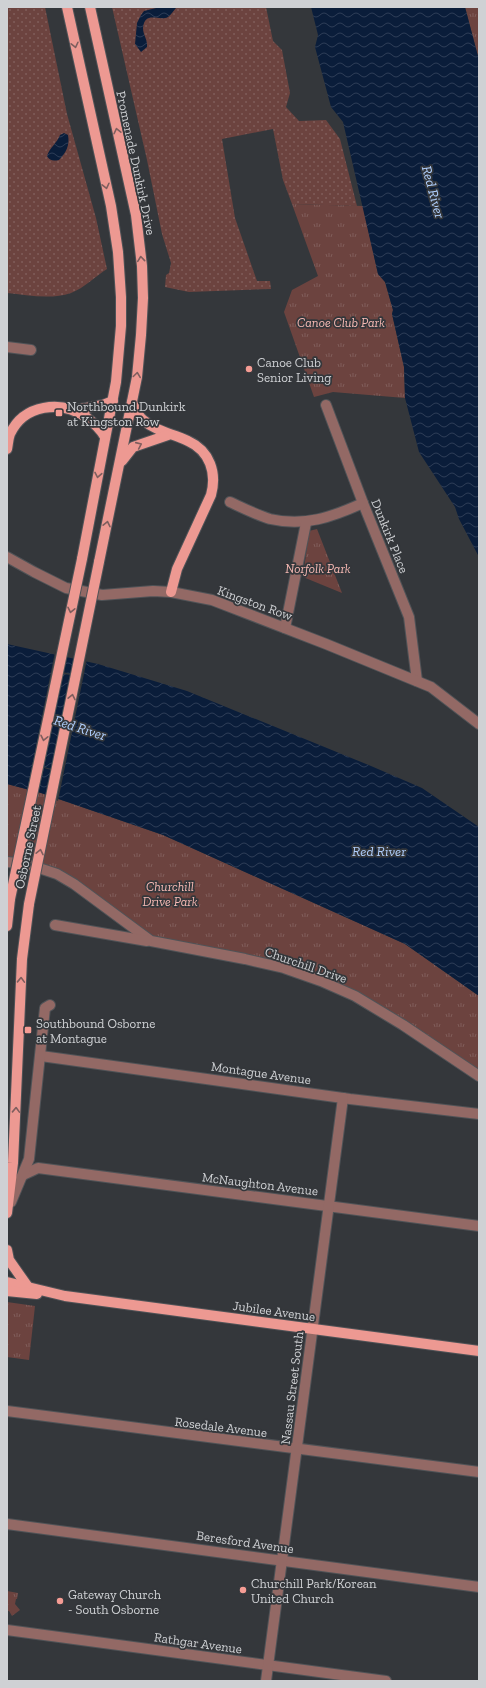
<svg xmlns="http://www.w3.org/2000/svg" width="486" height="1688" font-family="'Zilla Slab',serif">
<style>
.grass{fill:url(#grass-dots)}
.park{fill:url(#park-tufts)}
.water{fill:url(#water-waves)}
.pier{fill:#34373b;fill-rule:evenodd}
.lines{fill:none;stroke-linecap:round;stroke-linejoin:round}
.minor-casing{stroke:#505357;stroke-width:12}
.major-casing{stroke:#505357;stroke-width:12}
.minor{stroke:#936965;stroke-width:10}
.major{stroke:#ed9992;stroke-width:10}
.major-bridge-casing{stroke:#505357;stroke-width:12;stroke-linecap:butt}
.major-bridge{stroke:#ed9992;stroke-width:10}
.oneway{stroke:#7e5e5e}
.poi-dot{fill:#f59c94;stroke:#34373b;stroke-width:1.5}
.labels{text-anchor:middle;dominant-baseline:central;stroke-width:3.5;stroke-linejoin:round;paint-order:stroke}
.street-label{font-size:13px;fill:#cfd1d4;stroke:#34373b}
.park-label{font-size:13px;font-style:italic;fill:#f8bab4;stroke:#34373b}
.poi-label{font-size:13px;fill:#cfd1d4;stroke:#34373b;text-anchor:start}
.water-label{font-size:14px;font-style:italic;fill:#b0cffd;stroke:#34373b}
</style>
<defs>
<pattern id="grass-dots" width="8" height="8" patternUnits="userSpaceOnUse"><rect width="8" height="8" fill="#6c433f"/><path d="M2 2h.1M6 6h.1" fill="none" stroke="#805d5a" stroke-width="1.8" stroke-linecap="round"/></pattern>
<pattern id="park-tufts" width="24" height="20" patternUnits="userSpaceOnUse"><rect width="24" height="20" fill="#6c433f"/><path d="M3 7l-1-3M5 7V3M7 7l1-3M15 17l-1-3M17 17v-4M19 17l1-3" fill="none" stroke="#805d5a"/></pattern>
<pattern id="water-waves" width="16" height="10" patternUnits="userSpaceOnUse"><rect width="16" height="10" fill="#0a1d3a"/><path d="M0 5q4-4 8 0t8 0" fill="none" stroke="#2d3d56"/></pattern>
</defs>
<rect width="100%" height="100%" fill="#34373b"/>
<g class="grass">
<path d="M7,7H45L67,114L96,218L107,269C96,276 84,288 71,293C51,300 27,295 7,293Z"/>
<path d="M112,7H266L273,41L282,50L290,93L286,107L299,121L326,120L340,139L357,206L292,204L283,180L273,129L222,139L235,218L257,281H270L271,289L189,292L165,287L166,275L169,273L171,263L162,234L147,160Z"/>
</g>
<g class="park">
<path d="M465,7H479V60Z"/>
<path d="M292,204L363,206L378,274L385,282L393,310L392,314L404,367L405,398L333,392L314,397L284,312L292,290L318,276Z"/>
<path d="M317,529L342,593L303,577L309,531Z"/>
<path d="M7,784L41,793L163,835L405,944L479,996V1076L321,981L151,941L74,884L7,862Z"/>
<path d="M7,1302L35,1306L29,1360L7,1357Z"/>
<path d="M7,1591L18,1593L17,1599H16L15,1604L20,1610L12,1616L9,1611H7Z"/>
</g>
<g class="water">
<path d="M160,7L176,8C174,10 171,15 168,17C159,22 145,10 143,28C143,35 148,40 147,47L141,52L135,44L137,23L141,15L144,11Z"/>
<path d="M311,7H465L479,60V557L459,519L455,507L419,452L405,398L404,367L392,314L393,310L385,282L378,274L343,122L331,107L315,47L318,35Z"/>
<path d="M64,133L68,135C70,145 66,153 59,160C53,161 50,161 47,156C50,147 57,143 60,135Z"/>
<path d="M7,644L98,664L187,691L371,766L422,788L479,827V996L405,944L163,835L41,793L7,784Z"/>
</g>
<path class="pier" d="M55,652L67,655L63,672L71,674L75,657L87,659L58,801L46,796L51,770L44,768L38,794L27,791ZM63,674L71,675L61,720L54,718ZM54,720L61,722L52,769L44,767Z"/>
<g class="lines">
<defs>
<g id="minor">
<path d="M7,347L31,350"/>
<path d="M326,405L363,503L409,617L417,681"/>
<path d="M230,502C243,508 257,515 270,519C305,527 332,517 363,503"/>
<path d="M7,557L34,572L66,588L102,595L153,591L171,592L212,600L326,644L431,687L479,724"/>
<path d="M285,628L306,523"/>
<path d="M7,862L27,864L57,874L74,884L151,941L245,959L284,968L321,981L355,996L403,1025L479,1076"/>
<path d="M55,925L147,941"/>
<path d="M41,1056L350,1099L479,1114"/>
<path d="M23,1175L38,1168L479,1226"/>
<path d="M11,1202L29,1159L45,1008L50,1005"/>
<path d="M7,1411L479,1472"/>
<path d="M7,1524L479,1587"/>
<path d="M7,1630L386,1681"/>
<path d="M266,1681L343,1098"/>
</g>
<g id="major">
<path d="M67,7L111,206L118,252L121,297V326L116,382L82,559"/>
<path d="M90,7L136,215L142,266L143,298L141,335L137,377L99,562"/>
<path d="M132,402C135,409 138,416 143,420C159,433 172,433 188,441C210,451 217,473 211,495L177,569L171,592"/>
<path d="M75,410L103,405L113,401"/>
<path d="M7,449C8,445 8,439 10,434C24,404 61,400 86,417C94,423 100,428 105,437"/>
<path d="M122,461L133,447L168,435"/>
<path d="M7,926L10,899"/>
<path d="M7,1213L13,1163L22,959L29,904"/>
<path d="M7,1250L9,1260L28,1287"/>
<path d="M7,1282L65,1296L479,1351"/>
<path d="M7,1291L37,1294"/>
</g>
</defs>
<use href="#minor" class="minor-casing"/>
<use href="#major" class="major-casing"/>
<use href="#minor" class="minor"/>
<use href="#major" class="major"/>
<defs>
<g id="major-bridge">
<path d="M10,899L82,559"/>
<path d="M29,904L99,562"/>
</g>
</defs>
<use href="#major-bridge" class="major-bridge-casing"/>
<use href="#major-bridge" class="major-bridge"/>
</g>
<defs><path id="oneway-chevron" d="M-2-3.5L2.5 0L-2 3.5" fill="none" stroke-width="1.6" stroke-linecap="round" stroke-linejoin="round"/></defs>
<g class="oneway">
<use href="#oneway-chevron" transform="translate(75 45) rotate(77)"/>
<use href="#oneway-chevron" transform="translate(117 131) rotate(-103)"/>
<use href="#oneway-chevron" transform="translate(106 186) rotate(77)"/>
<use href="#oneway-chevron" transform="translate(141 259) rotate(-96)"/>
<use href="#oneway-chevron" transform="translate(137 375) rotate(-82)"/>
<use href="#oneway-chevron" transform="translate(139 445) rotate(-24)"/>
<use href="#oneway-chevron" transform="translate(98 475) rotate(101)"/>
<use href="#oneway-chevron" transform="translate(107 524) rotate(-78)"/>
<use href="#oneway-chevron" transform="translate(71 610) rotate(102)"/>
<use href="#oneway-chevron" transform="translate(72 697) rotate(-78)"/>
<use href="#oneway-chevron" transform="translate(44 738) rotate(102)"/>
<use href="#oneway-chevron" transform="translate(40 852) rotate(-78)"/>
<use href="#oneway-chevron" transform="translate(21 980) rotate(-88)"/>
<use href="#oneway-chevron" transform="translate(16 1110) rotate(-88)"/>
</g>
<g class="poi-dot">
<circle cx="249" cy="369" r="4"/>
<rect x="55" y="409" width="8" height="8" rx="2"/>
<rect x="24" y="1026" width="8" height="8" rx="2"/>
<circle cx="243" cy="1590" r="4"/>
<circle cx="60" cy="1601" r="4"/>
</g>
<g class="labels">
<g class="street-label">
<text transform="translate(136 163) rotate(78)">Promenade Dunkirk Drive</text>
<text transform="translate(390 536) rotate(68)">Dunkirk Place</text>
<text transform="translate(255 603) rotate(20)">Kingston Row</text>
<text transform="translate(28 847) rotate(-78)">Osborne Street</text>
<text transform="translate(306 965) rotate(19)">Churchill Drive</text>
<text transform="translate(261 1073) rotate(8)">Montague Avenue</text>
<text transform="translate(260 1184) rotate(7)">McNaughton Avenue</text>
<text transform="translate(274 1311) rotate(8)">Jubilee Avenue</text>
<text transform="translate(292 1388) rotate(-83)">Nassau Street South</text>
<text transform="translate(221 1427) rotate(7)">Rosedale Avenue</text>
<text transform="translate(245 1542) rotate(8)">Beresford Avenue</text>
<text transform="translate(198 1643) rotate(8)">Rathgar Avenue</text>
</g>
<g class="park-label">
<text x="341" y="322">Canoe Club Park</text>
<text x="318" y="568">Norfolk Park</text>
<text x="170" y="886">Churchill<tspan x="170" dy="15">Drive Park</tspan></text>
</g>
<g class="poi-label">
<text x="257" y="362">Canoe Club<tspan x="257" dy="15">Senior Living</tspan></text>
<text x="67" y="406">Northbound Dunkirk<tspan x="67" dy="15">at Kingston Row</tspan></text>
<text x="36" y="1023">Southbound Osborne<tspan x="36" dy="15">at Montague</tspan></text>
<text x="251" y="1583">Churchill Park/Korean<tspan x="251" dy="15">United Church</tspan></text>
<text x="68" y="1594">Gateway Church<tspan x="68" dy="15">- South Osborne</tspan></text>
</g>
<g class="water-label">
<text transform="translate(433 192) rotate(75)">Red River</text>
<text transform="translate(80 728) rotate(18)">Red River</text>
<text x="379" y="851">Red River</text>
</g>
</g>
<rect width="486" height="1688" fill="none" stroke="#cfd1d4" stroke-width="16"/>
</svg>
